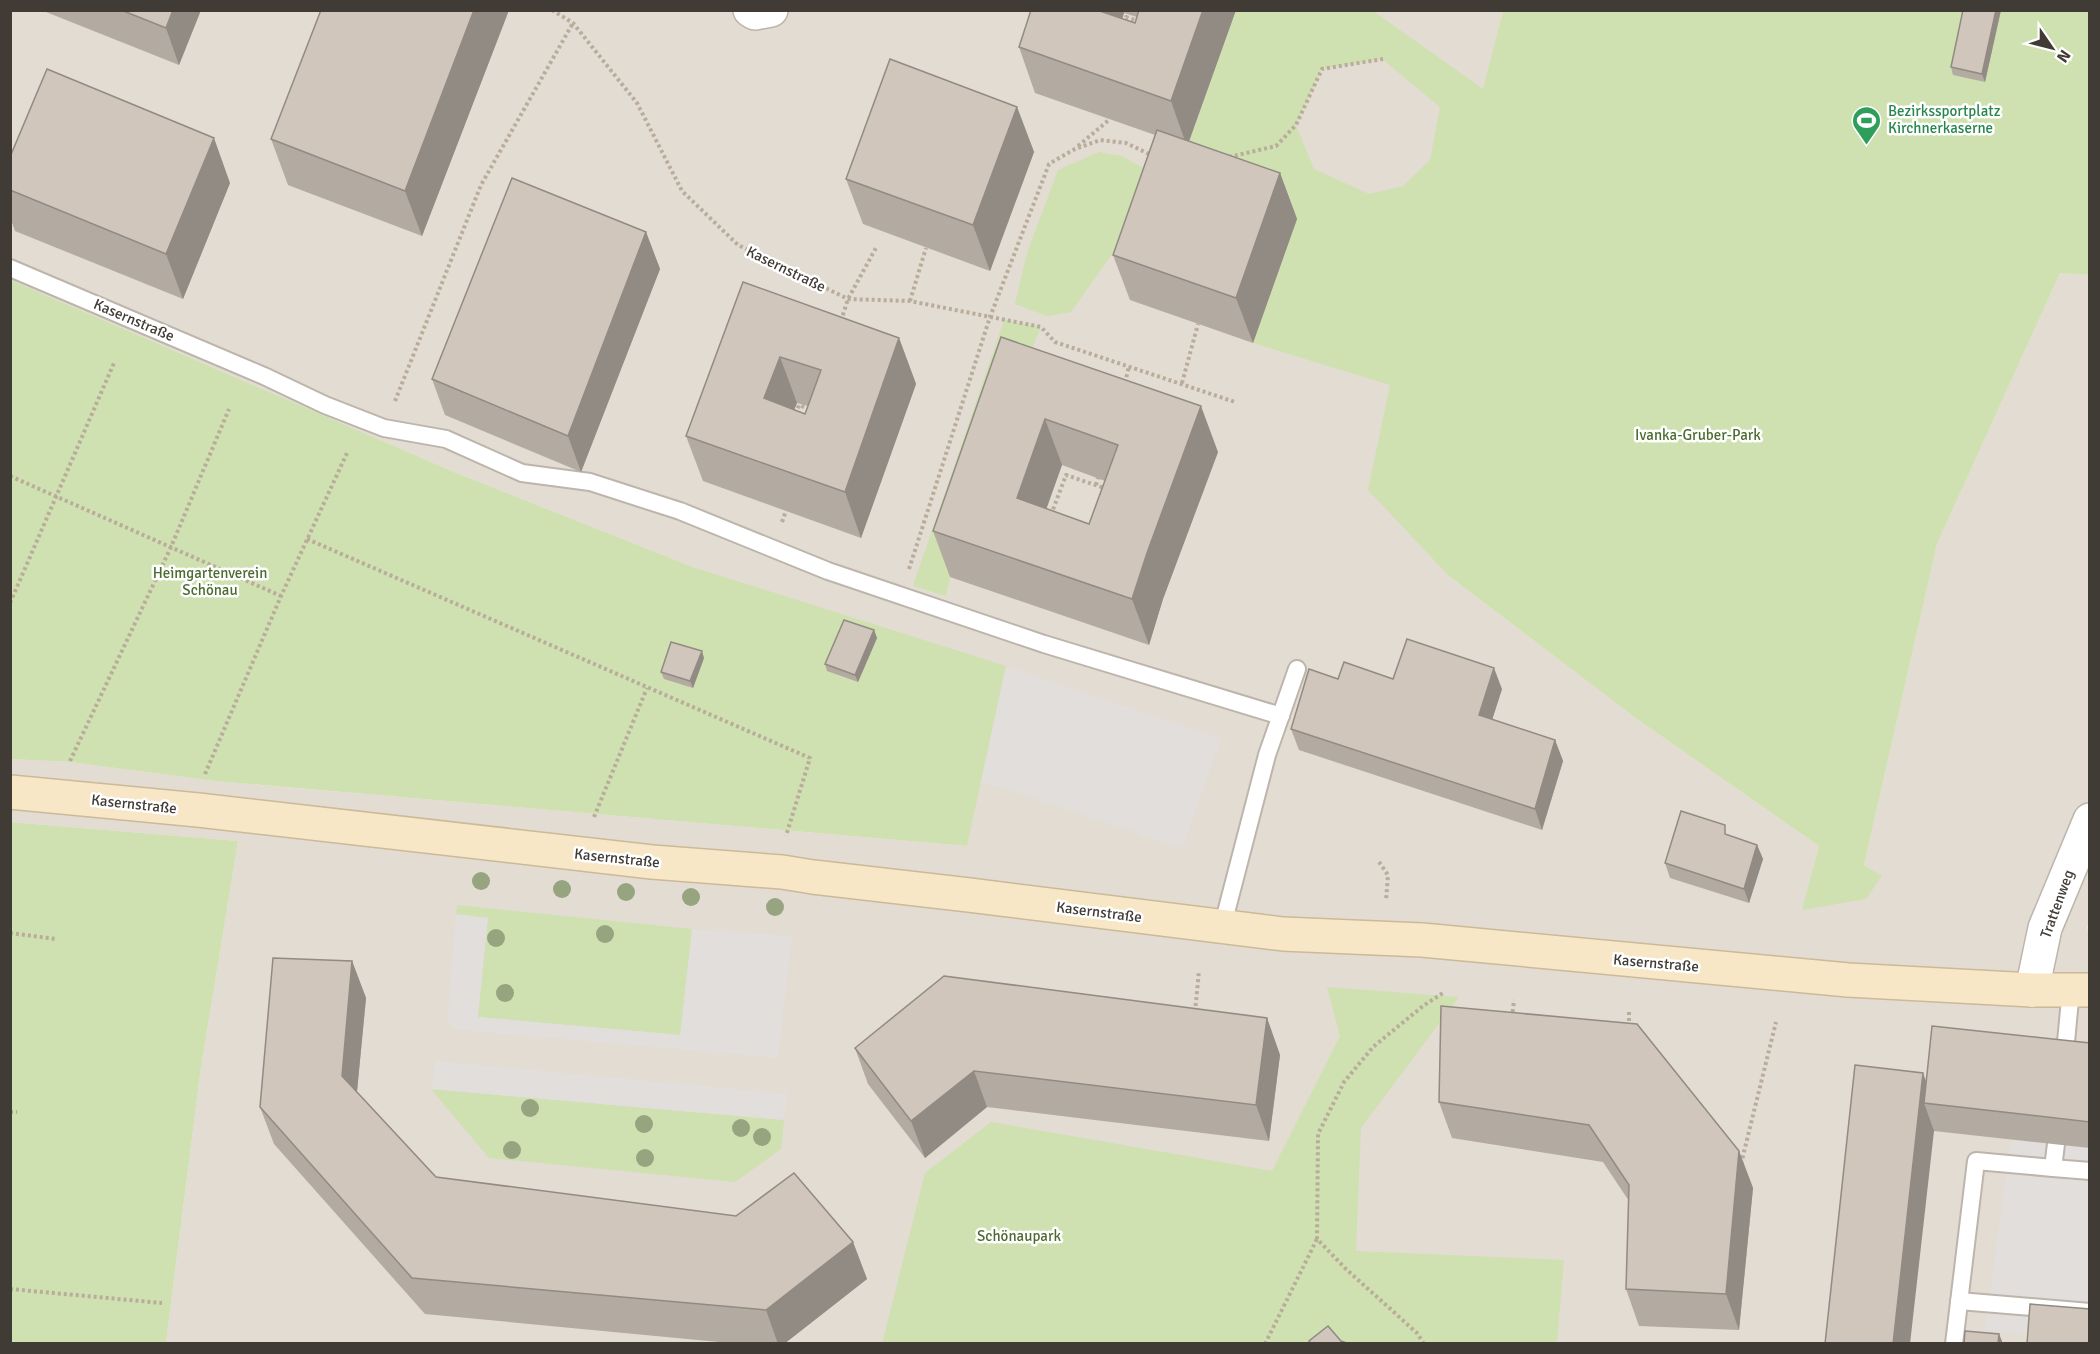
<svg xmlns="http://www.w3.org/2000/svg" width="2100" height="1354" font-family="Signika,sans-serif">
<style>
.residential{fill:#e3dcd3}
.green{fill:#cfe0b1;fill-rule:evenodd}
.parking{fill:#e1dedc}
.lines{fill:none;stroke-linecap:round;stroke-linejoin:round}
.lane-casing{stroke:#bdb5ab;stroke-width:20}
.street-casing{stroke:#bdb5ab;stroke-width:36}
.secondary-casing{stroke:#cbb998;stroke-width:36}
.path{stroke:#baac9b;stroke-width:4;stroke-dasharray:3 3;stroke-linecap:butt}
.lane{stroke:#fff;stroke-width:16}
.street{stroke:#fff;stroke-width:33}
.secondary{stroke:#f8e7c6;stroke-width:33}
.tree{fill:#96a580}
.wall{fill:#b3aaa1;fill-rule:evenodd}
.shaded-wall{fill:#928b83}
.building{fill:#d0c6bb;stroke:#928b83;stroke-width:1.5;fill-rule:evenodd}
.labels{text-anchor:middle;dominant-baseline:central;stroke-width:5;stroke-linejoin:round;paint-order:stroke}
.leisure-label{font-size:15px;fill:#27864d;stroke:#fff;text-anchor:start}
.street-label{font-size:15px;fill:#413b35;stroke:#fff}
.park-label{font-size:15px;fill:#4c6c2f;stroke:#fff}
</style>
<rect width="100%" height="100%" fill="#f0ebe4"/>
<path class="residential" d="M11,11H1503L1484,89L1449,576L1637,719L1819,846L1803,910L1881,876L1864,865L1937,544L2060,273L2089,275L2090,920L2087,927L2090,939L2089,1343H166L200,1074L238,841L11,822V759L70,762L215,781L966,846L1005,667L693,567L454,472L11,280Z"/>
<g class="green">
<path d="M1236,11H1373L1483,89L1503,11H2089V275L2060,273L1937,544L1864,865L1882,876L1866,899L1802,910L1819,846L1637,719L1449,576L1368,490L1390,385L1253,343L1187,147ZM1382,59L1440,107L1430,160L1403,186L1369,194L1314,169L1296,125L1322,69Z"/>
<path d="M1099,152L1122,156L1145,169L1117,247L1071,312L1047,316L1015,304L1027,253L1058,170Z"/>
<path d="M11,280L454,472L693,567L1006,666L967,846L215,781L70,762L11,759Z"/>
<path d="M1004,320L1041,327L1018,382L950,577L946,596L913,586Z"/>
<path d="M10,822L238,841L200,1074L166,1343H11Z"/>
<path d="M457,905L692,929L681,1035L477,1017L488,918L456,914Z"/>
<path d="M1327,987L1459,997L1361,1128L1356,1251L1564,1260L1557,1343L882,1344L925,1173L991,1122L1272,1171L1340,1036Z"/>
<path d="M431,1089L784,1120L781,1149L735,1182L489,1158Z"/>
</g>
<g class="parking">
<path d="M1006,666L1221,739L1182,848L1013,791L981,782Z"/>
<path d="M456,914L488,918L478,1017L680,1035L692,929L792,936L778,1058L460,1030L453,1028L448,1022V1013Z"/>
<path d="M436,1061L788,1094L784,1120L431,1089Z"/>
<path d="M2011,1139L2089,1148V1338L1985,1330Z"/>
</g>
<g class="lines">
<defs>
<g id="lane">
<path d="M10,268L264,376L325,405L384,428L446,439L522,473L590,482L680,511L828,571L1044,644L1281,716"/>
<path d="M1222,928L1267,755L1297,669"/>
<path d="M2064,1063L2071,989"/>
<path d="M2053,1168L2090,1171"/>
<path d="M1959,1301L2090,1312"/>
<path d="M1954,1344L1976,1161L2053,1168L2056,1144"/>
</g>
<g id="street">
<path d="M750,10L755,13L771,10"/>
<path d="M2032,990L2045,928L2090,820"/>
</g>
<path id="secondary" d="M10,792L198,810L652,862L782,872L813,877L969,895L1283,934L1422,940L1848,980L2032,990H2090"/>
</defs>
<use href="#lane" class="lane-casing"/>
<use href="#street" class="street-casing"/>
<use href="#secondary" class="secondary-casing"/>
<g class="path">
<path d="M552,10L573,23L637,103L682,191L738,245L848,299L910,301L1041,327L1055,342L1235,402"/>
<path d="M1124,23L1126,17L1138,21"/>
<path d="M1078,146L1110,119"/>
<path d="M1229,157L1276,146L1296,125L1322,69L1383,59"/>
<path d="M910,301L926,248"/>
<path d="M841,321L848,299L877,246"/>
<path d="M1125,383L1129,366"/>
<path d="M1182,383L1198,324"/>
<path d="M395,401L481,185L573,23"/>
<path d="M796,414L799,405L811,410"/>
<path d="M10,476L281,596"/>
<path d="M1096,485L1098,478"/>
<path d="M1051,515L1066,475L1107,489"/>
<path d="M782,522L786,511"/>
<path d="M307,539L810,758L786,836"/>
<path d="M909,569L990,317L1049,164L1075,149L1100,140L1126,143L1151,155"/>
<path d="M10,603L114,363"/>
<path d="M70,761L171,547L229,409"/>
<path d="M205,774L281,596L348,451"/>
<path d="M594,817L647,688"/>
<path d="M1379,862L1388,875L1386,901"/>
<path d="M10,933L56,939"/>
<path d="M1195,1012L1199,971"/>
<path d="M1512,1018L1514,1000"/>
<path d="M1629,1027V1010"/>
<path d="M10,1112H17"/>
<path d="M1741,1164L1776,1022"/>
<path d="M10,1289L162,1303"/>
<path d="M1265,1344L1317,1239"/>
<path d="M1424,1344L1417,1333L1346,1269L1317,1239L1318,1134L1344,1082L1373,1047L1423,1006L1443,993"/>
</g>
<use href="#lane" class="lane"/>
<use href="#street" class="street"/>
<use href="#secondary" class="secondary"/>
</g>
<g class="tree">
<circle cx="481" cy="881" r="9"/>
<circle cx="562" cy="889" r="9"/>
<circle cx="626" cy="892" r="9"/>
<circle cx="691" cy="897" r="9"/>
<circle cx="775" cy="907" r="9"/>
<circle cx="605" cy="934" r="9"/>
<circle cx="496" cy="938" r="9"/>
<circle cx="505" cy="993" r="9"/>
<circle cx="530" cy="1108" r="9"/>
<circle cx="644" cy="1124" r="9"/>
<circle cx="741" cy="1128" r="9"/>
<circle cx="762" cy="1137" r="9"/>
<circle cx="512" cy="1150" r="9"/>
<circle cx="645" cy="1158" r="9"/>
</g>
<g class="wall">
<path d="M45,10H201L179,65L46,12Z"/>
<path d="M509,10L422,236L288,185L271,139Z"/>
<path d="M1031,10H1236L1189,141L1280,173L1297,219L1253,343L1130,300L1113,255L1155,135L1035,93L1019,47ZM1124,13L1137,17L1135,23L1122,19Z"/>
<path d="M1963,10H2001L1985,82L1953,75L1951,67Z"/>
<path d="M1017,107L1034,152L990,271L863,224L846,179Z"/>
<path d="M10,157L230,183L183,299L15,231L10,217Z"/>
<path d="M646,232L660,269L581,472L445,415L432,379Z"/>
<path d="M743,282L899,338L916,384L861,538L703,481L686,436ZM797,403L808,406L805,414L794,409Z"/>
<path d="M1001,337L1218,452L1163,599L1149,645L950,577L933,531ZM1062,465L1105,481L1089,524L1046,508Z"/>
<path d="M874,630L877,638L858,682L827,671L825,664Z"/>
<path d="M704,658L693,688L664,679L661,672Z"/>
<path d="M1338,679H1393L1502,689L1492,719L1555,740L1563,761L1542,830L1299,750L1291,729Z"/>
<path d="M1728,835L1757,845L1763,859L1749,903L1670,878L1665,863Z"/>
<path d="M352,961L366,998L357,1092L436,1177L853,1242L867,1279L784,1344H740L425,1314L274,1144L260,1107Z"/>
<path d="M1441,1006L1739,1151L1753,1188L1739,1330L1639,1326L1626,1289L1629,1201L1603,1162L1452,1138L1439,1102Z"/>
<path d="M1267,1018L1280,1055L1269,1141L987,1107L925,1158L868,1084L855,1048Z"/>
<path d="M2090,1043V1148L1934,1131L1825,1344L1926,1081Z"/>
</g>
<g class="shaded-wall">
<path d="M173,10H201L179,65L166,28Z"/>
<path d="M474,10H509L422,236L405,191Z"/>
<path d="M1094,10H1123L1124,13L1110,55Z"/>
<path d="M1203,10H1236L1187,147L1171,101Z"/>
<path d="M1996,10H2001L1985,82L1982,74Z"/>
<path d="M1017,107L1034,152L990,271L973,225Z"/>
<path d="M214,138L230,183L183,299L166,254Z"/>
<path d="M1280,173L1297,219L1253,343L1236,298Z"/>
<path d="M646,232L660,269L581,472L568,436Z"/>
<path d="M899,338L916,384L861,538L845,492Z"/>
<path d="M780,357L797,403L781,443L764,398Z"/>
<path d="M1201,406L1218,452L1163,599L1149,645L1132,599L1147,553Z"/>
<path d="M1045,419L1062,465L1034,544L1017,498Z"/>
<path d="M874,630L877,638L858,682L855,675Z"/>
<path d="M702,651L704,658L693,688L690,681Z"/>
<path d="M1494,668L1502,689L1487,736L1479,715Z"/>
<path d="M1555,740L1563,761L1542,830L1535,809Z"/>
<path d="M1757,845L1763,859L1749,903L1744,889Z"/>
<path d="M352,961L366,998L355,1112L342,1076Z"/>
<path d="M1267,1018L1280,1055L1269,1141L1256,1105Z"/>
<path d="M974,1071L987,1107L925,1158L911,1121Z"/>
<path d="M1923,1073L1935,1105L1924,1103L1934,1131L1910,1344H1893Z"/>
<path d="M1739,1151L1753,1188L1739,1330L1726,1294Z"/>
<path d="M853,1242L867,1279L784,1344H778L766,1310Z"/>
<path d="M1999,1334L2002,1341V1344H1998Z"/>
</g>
<g class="building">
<path d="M121,10H173L166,28Z"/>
<path d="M321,10H474L405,191L271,139Z"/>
<path d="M1031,10H1097L1135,23L1139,10H1203L1171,101L1019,47Z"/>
<path d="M1963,10H1996L1982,74L1951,67Z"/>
<path d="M890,59L1017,107L973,225L846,179Z"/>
<path d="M47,69L214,138L166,254L10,190V157Z"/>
<path d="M1157,130L1280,173L1236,298L1113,255Z"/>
<path d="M512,178L646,232L568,436L432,379Z"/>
<path d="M743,282L899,338L845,492L686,436ZM780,357L821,370L805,414L764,398Z"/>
<path d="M1001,337L1201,406L1147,553L1132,599L933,531ZM1045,419L1118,445L1089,524L1017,498Z"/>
<path d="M844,620L874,630L855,675L825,664Z"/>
<path d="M1407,639L1494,668L1479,715L1555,740L1535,809L1291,729L1309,669L1338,679L1344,662L1393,679Z"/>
<path d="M671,642L702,651L690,681L661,672Z"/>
<path d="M1681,811L1725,825V834L1757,845L1744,889L1665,863Z"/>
<path d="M273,958L352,961L342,1076L436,1177L736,1216L794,1173L853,1242L766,1310L412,1278L260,1107Z"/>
<path d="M944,976L1267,1018L1256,1105L974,1071L911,1121L855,1048Z"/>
<path d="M1441,1006L1637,1024L1739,1151L1726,1294L1626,1289L1629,1185L1589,1125L1439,1102Z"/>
<path d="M1932,1026L2090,1043V1122L1924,1103Z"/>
<path d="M1855,1065L1923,1073L1893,1344H1825Z"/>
<path d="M2030,1304L2090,1309V1344H2027Z"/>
<path d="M1328,1326L1341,1341L1350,1344H1311L1309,1341Z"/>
<path d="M1965,1331L1999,1334L1998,1344H1964Z"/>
</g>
<defs>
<symbol id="stadium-pin" viewBox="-11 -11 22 30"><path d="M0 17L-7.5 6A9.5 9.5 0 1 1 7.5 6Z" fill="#2e9e5b" stroke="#fff"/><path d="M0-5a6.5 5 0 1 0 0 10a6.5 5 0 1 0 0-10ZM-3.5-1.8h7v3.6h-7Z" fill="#fff"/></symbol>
</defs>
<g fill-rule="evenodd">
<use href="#stadium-pin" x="1850" y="104" width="33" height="45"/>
</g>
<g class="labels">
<g class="leisure-label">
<text x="1888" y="111">Bezirkssportplatz<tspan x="1888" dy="17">Kirchnerkaserne</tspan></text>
</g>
<g class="street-label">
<text transform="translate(786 269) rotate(26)">Kasernstraße</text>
<text transform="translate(134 320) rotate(23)">Kasernstraße</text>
<text transform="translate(134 804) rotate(6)">Kasernstraße</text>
<text transform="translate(617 858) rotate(6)">Kasernstraße</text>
<text transform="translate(2057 904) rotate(-70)">Trattenweg</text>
<text transform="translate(1099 912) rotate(7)">Kasernstraße</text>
<text transform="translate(1656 963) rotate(5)">Kasernstraße</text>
</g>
<g class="park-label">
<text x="1698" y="435">Ivanka-Gruber-Park</text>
<text x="210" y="573">Heimgartenverein<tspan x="210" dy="17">Schönau</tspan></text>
<text x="1019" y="1236">Schönaupark</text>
</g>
</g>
<rect width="2100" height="1354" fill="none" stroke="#413b35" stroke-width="24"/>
<g transform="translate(2052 48) rotate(125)" stroke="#ffffff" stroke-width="4.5" paint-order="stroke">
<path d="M0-4.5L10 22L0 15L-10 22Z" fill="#413b35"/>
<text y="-9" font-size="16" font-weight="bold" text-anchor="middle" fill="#413b35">N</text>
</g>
</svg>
